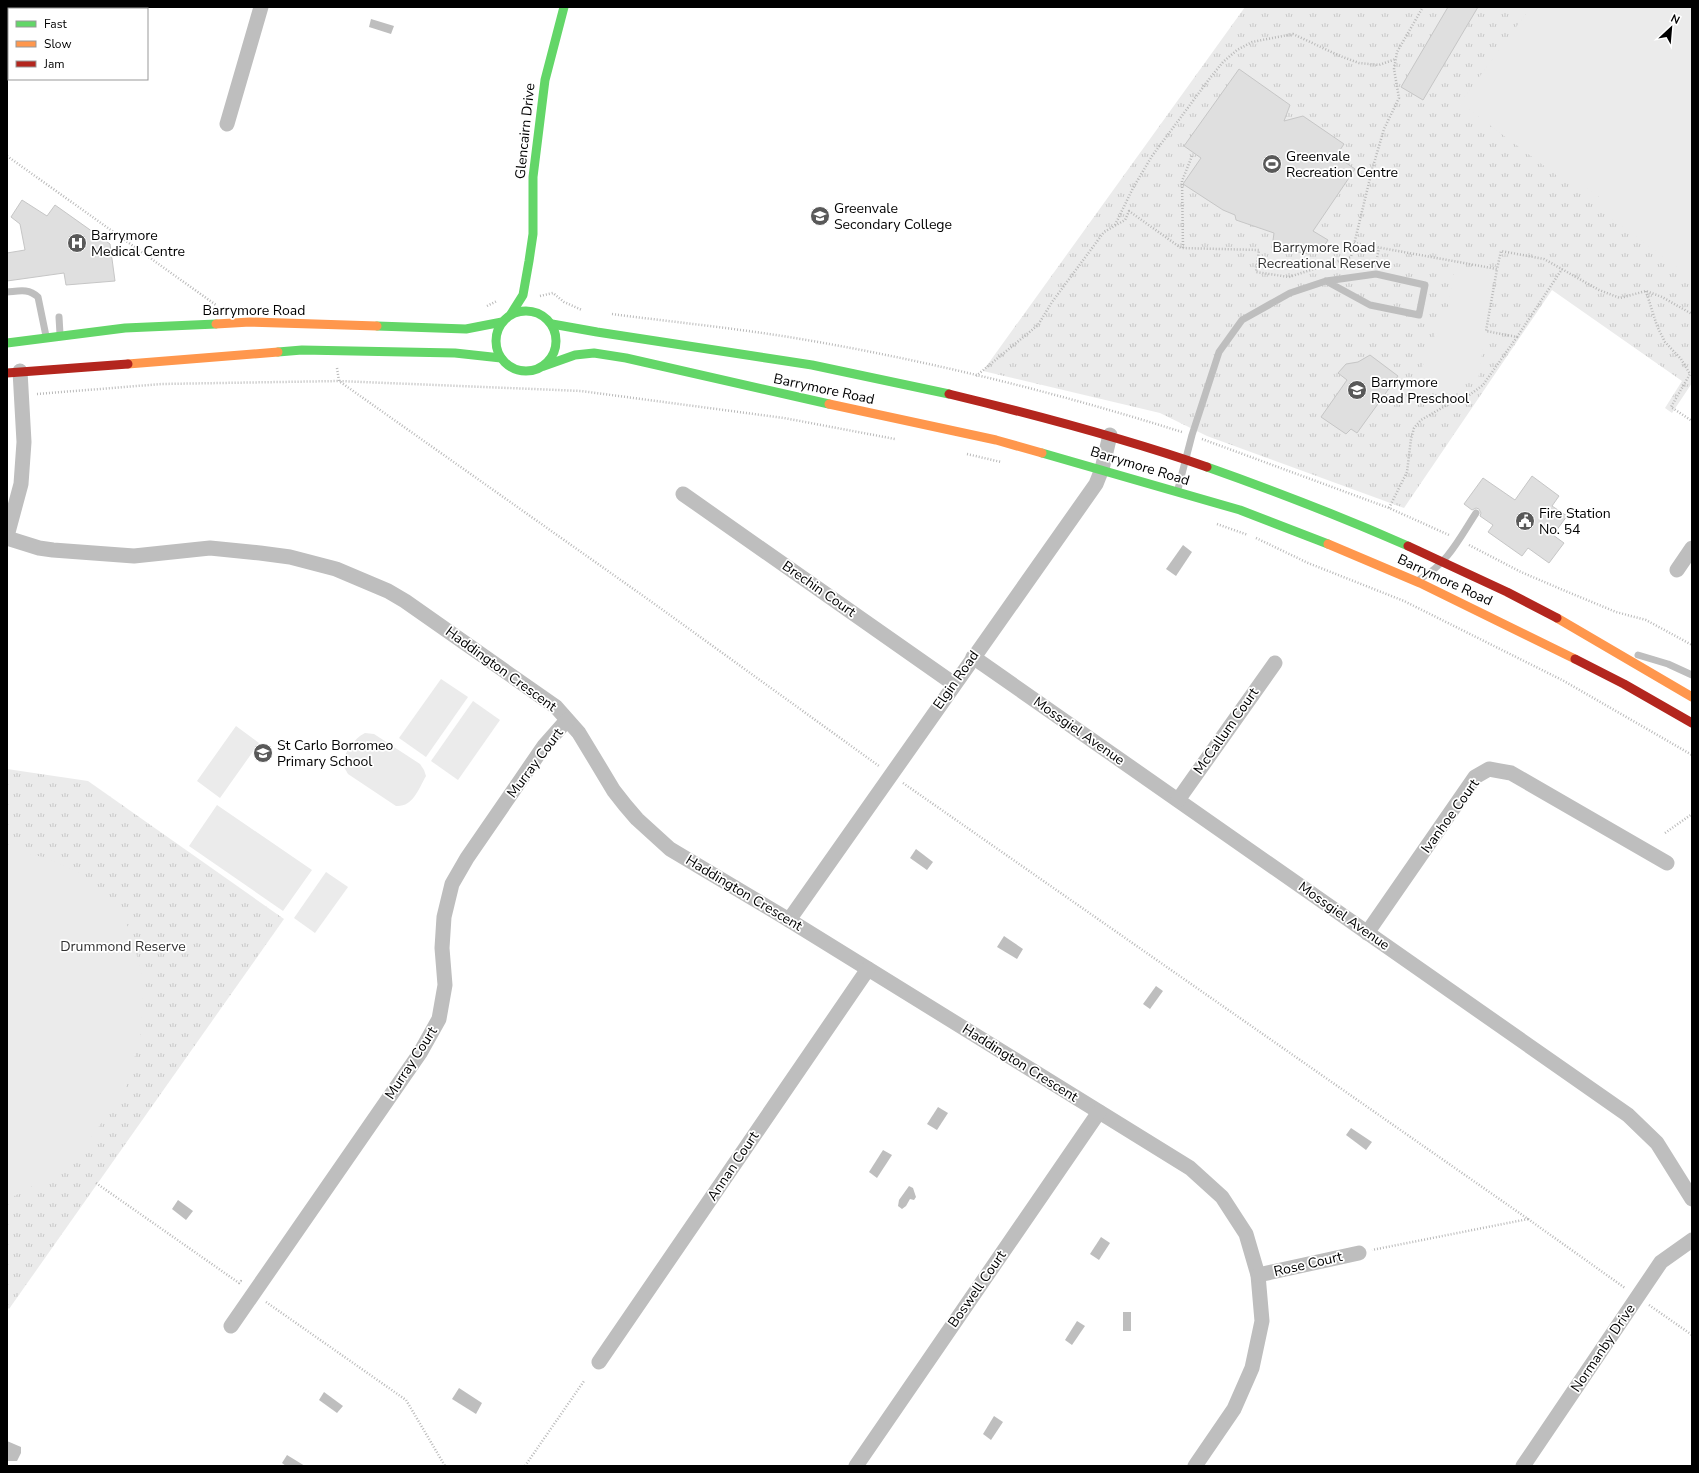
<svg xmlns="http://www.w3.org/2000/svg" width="1699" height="1473" font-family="'Nunito Sans',sans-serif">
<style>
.grass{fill:url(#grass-tufts)}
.pitch{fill:#ebebeb}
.water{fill:#bebebe}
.building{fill:#dfdfdf;stroke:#c6c6c6}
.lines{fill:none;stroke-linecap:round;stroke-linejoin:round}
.path{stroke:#b9b9b9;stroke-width:2.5;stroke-dasharray:1 2;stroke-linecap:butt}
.lane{stroke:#bebebe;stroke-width:7}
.street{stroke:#bebebe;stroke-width:15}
.fast{stroke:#63d668;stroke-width:9}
.slow{stroke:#ff974d;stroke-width:9}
.jam{stroke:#b3261e;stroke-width:9}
.labels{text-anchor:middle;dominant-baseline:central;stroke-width:3.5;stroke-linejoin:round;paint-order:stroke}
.street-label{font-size:14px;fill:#000;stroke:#fff}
.poi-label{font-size:14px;fill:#000;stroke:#fff;text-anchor:start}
.park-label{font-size:14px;fill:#323232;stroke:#fff}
</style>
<defs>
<pattern id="grass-tufts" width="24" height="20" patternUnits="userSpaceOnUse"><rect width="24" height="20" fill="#ebebeb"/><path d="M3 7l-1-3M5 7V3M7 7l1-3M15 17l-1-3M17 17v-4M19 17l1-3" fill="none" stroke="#c8c8c8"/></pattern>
</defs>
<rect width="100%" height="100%" fill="#fff"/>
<g class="grass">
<path d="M1245,7H1692V383L1672,413L1665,408L1682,381L1552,290L1404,508L1207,436L1160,413L983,371Z"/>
<path d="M7,769L88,781L284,919L9,1309L7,1307Z"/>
</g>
<g class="pitch">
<path d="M1531,7H1692V278L1593,205L1599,197L1580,183L1575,189L1460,103Z"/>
<path d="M1455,268L1494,274L1478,381L1467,378L1441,395L1422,367L1431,349L1437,327L1446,317Z"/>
<path d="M441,679L468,697L426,757L399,738Z"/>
<path d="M473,701L500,720L458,780L431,761Z"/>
<path d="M236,726L259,743L220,798L197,781Z"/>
<path d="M365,733L374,734L420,764L424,770L426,776C418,790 413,807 396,806L348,774C346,770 343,767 344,762C344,752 356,737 365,733Z"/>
<path d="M217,805L312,870L283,911L189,846Z"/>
<path d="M7,851L44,857L80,873L111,898L131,932L143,981L140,1038L126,1087L91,1138L49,1177L7,1200Z"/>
<path d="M326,872L348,887L315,933L294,918Z"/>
</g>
<g class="water">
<path d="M371,19L394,26L391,34L369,27Z"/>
<path d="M1183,545L1192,552L1176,576L1166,569Z"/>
<path d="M916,849L933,862L927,870L910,858Z"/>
<path d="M1004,936L1023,949L1017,959L997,947Z"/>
<path d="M1156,986L1163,991L1150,1009L1143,1004Z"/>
<path d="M938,1107L948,1113L937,1130L927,1124Z"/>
<path d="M1351,1128L1372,1142L1366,1150L1346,1135Z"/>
<path d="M883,1150L892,1155L877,1178L869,1172Z"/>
<path d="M909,1186L913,1188L916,1197L914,1200L910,1199L906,1206L902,1209L898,1206L899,1200Z"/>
<path d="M178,1200L193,1211L186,1220L172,1209Z"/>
<path d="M1101,1237L1110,1243L1099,1260L1090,1254Z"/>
<rect x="1123" y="1312" width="8" height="19"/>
<path d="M1077,1321L1085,1326L1072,1345L1065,1340Z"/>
<path d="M459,1388L482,1403L476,1414L452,1399Z"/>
<path d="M324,1392L343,1406L337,1413L319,1400Z"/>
<path d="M994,1416L1003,1422L991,1440L983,1434Z"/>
<path d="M7,1441L21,1447V1453L17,1461H7Z"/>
<path d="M287,1455L305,1466H286L282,1463Z"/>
</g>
<g class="building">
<path d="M1448,7H1478L1423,100L1401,87Z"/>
<path d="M1239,69L1290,105L1284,121L1303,116L1344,144L1336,156L1355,169L1313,231L1328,240L1322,249L1316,248L1309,254L1272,248L1274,233L1236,220L1235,215L1223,210L1183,184L1201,158L1184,146Z"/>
<path d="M22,200L47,216L55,205L110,244L115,281L66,285L64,273L7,281V253L25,250L20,224L11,217Z"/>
<path d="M1370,355L1398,376L1357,433L1351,429L1346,434L1321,417L1347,380L1338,373L1346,364L1358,362Z"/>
<path d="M1532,476L1559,496L1552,506L1567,516L1553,535L1564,543L1549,563L1528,548L1522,556L1488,532L1493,525L1480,516L1481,513L1479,509L1476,508L1472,510L1464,504L1483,478L1515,500Z"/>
</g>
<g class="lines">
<g class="path">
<path d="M7,156L216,305"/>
<path d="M1115,225L1133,188L1152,156L1210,78L1223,62L1237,50L1252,42L1293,34L1340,56L1359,63L1379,65L1396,59"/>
<path d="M1354,243L1497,269L1501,251L1544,259L1599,290L1620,298L1646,291L1662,297L1692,314"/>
<path d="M1183,248L1182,181L1192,156"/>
<path d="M1376,263L1379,248"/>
<path d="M1646,291L1657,326L1665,342L1681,359L1690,374L1671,407L1692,421"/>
<path d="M540,296L553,293L564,302L582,310"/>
<path d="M487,306L497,301"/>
<path d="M612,314C673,322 734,328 795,338C926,360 1055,392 1182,432"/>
<path d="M1517,337L1562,269"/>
<path d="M337,368L339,381L649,600L879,766"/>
<path d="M976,376L1038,325L1052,302L1104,232L1125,220L1129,211L1181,248L1259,250L1256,272L1289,277L1351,257L1372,170L1384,129L1399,98L1394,69L1397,52L1423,7"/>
<path d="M37,394L162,384L339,381L581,391L784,418L895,439"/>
<path d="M1202,439L1389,508L1449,535"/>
<path d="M967,454L1001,462"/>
<path d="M1389,508L1407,472L1411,439L1414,428L1421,420L1452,402L1468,396L1483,385L1517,337L1486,331L1497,269"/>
<path d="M1217,524L1248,535"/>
<path d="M1256,538L1308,563L1404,601L1564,681L1692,755"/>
<path d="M1469,545L1521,572L1563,590L1616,612L1646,620L1692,645"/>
<path d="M903,783L1528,1219L1372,1250"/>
<path d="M1665,833L1692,814"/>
<path d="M96,1183L239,1283L241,1281L243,1282"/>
<path d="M1528,1219L1625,1288"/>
<path d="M266,1302L406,1400L445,1466"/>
<path d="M1649,1305L1692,1335"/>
<path d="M525,1466L584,1381"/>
</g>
<g class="lane">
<path d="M7,292C19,291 28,288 38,297L46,336"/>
<path d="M59,317L60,334"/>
<path d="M1178,489L1192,435L1219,352L1242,320L1290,293L1326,281L1376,274L1425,285L1419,315L1370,305L1326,281"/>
<path d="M1420,579C1448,563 1459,539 1476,513"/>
<path d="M1638,655L1668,664L1692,675"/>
</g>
<g class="street">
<path d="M227,124L261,7"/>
<path d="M683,494L954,684"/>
<path d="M7,536L21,484L24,442L20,371"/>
<path d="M7,538L39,548L53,550L134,556L210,548L260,553L290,557L336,569L388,591L405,601L556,707L579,733L614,791L625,805L637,819L670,849L789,920L1190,1168L1222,1197L1246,1234L1258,1275L1262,1321L1252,1368L1234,1409L1195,1466"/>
<path d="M1677,570L1692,548"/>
<path d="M973,657L1628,1115L1657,1143L1692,1199"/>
<path d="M1178,800L1275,663"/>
<path d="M789,920L1096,484L1102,469L1110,435"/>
<path d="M1367,933L1475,777L1489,769L1511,773L1667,863"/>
<path d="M1258,1275L1359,1253"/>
<path d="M231,1326L420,1053L439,1019L445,985L442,948L444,917L452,884L467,858L544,746L567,720"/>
<path d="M599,1362L868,969"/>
<path d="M856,1466L1099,1112"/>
<path d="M1523,1466L1661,1262L1692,1240"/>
</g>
<g class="fast">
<circle cx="526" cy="341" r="30"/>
<path d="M511,314L523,295L529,261L533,234V177L545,80L564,7"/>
<path d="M552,324L597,332L812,365L949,394"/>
<path d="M377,326L466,329L502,322"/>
<path d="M7,343L125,328L216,324"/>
<path d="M278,352L302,350L455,353L501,358"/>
<path d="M544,366L575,355L594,353L626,358L829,404"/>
<path d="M1042,453L1240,510L1328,544"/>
<path d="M1207,467C1275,491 1342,517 1408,546"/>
</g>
<g class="slow">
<path d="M216,324L250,322L377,326"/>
<path d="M128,364L278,352"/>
<path d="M829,404L996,440L1042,453"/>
<path d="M1328,544L1420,583L1575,659"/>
<path d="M1557,618L1692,697"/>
</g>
<g class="jam">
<path d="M7,373L128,364"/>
<path d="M949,394C1036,415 1123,438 1207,467"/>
<path d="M1408,546L1507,592L1557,618"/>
<path d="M1575,659L1624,684L1692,723"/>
</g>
</g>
<defs>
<symbol id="stadium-disc" viewBox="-11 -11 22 22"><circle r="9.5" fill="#595959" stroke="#fff"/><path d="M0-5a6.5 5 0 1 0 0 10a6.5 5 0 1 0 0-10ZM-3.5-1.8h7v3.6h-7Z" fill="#fff"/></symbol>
<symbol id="school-disc" viewBox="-11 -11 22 22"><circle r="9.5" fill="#595959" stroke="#fff"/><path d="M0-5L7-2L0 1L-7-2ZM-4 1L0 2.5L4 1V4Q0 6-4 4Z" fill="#fff"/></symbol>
<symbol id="hospital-disc" viewBox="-11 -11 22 22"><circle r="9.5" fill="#595959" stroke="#fff"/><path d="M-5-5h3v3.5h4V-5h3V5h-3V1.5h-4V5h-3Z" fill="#fff"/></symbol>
<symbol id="civic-disc" viewBox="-11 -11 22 22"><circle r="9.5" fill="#595959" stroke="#fff"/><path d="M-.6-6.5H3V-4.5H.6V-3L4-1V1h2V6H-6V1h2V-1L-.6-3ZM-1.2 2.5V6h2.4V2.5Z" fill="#fff"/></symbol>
</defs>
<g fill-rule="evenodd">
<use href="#stadium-disc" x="1261" y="153" width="22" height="22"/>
<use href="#school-disc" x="809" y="205" width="22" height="22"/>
<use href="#hospital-disc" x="66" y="232" width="22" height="22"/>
<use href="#school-disc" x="1346" y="379" width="22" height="22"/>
<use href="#civic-disc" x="1514" y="510" width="22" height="22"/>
<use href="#school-disc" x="252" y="742" width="22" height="22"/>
</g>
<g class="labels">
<g class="street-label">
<text transform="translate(525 131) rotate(-84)">Glencairn Drive</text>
<text x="254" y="310">Barrymore Road</text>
<text transform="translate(824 389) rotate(12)">Barrymore Road</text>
<text transform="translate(1140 466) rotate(17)">Barrymore Road</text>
<text transform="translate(1445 580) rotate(25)">Barrymore Road</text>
<text transform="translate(819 589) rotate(35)">Brechin Court</text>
<text transform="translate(501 669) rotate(36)">Haddington Crescent</text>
<text transform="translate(956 680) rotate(-55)">Elgin Road</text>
<text transform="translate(1079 731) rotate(35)">Mossgiel Avenue</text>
<text transform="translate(1226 731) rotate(-55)">McCallum Court</text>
<text transform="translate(535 763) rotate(-53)">Murray Court</text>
<text transform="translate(1450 816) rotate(-54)">Ivanhoe Court</text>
<text transform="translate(744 893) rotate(31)">Haddington Crescent</text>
<text transform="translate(1344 916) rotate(35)">Mossgiel Avenue</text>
<text transform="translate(411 1063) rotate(-57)">Murray Court</text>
<text transform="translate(1020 1063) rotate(32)">Haddington Crescent</text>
<text transform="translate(733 1166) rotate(-56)">Annan Court</text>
<text transform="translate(1308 1264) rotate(-13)">Rose Court</text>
<text transform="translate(977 1289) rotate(-55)">Boswell Court</text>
<text transform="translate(1603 1348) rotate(-56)">Normanby Drive</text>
</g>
<g class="poi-label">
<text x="1286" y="156">Greenvale<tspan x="1286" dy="16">Recreation Centre</tspan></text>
<text x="834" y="208">Greenvale<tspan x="834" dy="16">Secondary College</tspan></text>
<text x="91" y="235">Barrymore<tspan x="91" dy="16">Medical Centre</tspan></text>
<text x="1371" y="382">Barrymore<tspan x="1371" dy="16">Road Preschool</tspan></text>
<text x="1539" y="513">Fire Station<tspan x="1539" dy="16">No. 54</tspan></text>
<text x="277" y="745">St Carlo Borromeo<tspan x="277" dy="16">Primary School</tspan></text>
</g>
<g class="park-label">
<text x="1324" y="247">Barrymore Road<tspan x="1324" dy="16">Recreational Reserve</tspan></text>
<text x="123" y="946">Drummond Reserve</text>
</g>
</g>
<rect width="1699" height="1473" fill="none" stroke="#000000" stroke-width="16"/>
<rect x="8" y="8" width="140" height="72" fill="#ffffff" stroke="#999999"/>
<rect x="16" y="21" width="20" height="6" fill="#63d668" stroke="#999999"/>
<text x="44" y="28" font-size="12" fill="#000000">Fast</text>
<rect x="16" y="41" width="20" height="6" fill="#ff974d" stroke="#999999"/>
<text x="44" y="48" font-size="12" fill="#000000">Slow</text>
<rect x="16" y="61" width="20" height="6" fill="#b3261e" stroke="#999999"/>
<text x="44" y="68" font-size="12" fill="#000000">Jam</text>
<g transform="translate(1671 28) rotate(26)" stroke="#ffffff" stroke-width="3" paint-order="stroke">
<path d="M0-3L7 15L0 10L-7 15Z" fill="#000000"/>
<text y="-6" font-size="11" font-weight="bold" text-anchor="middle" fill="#000000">N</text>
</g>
</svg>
